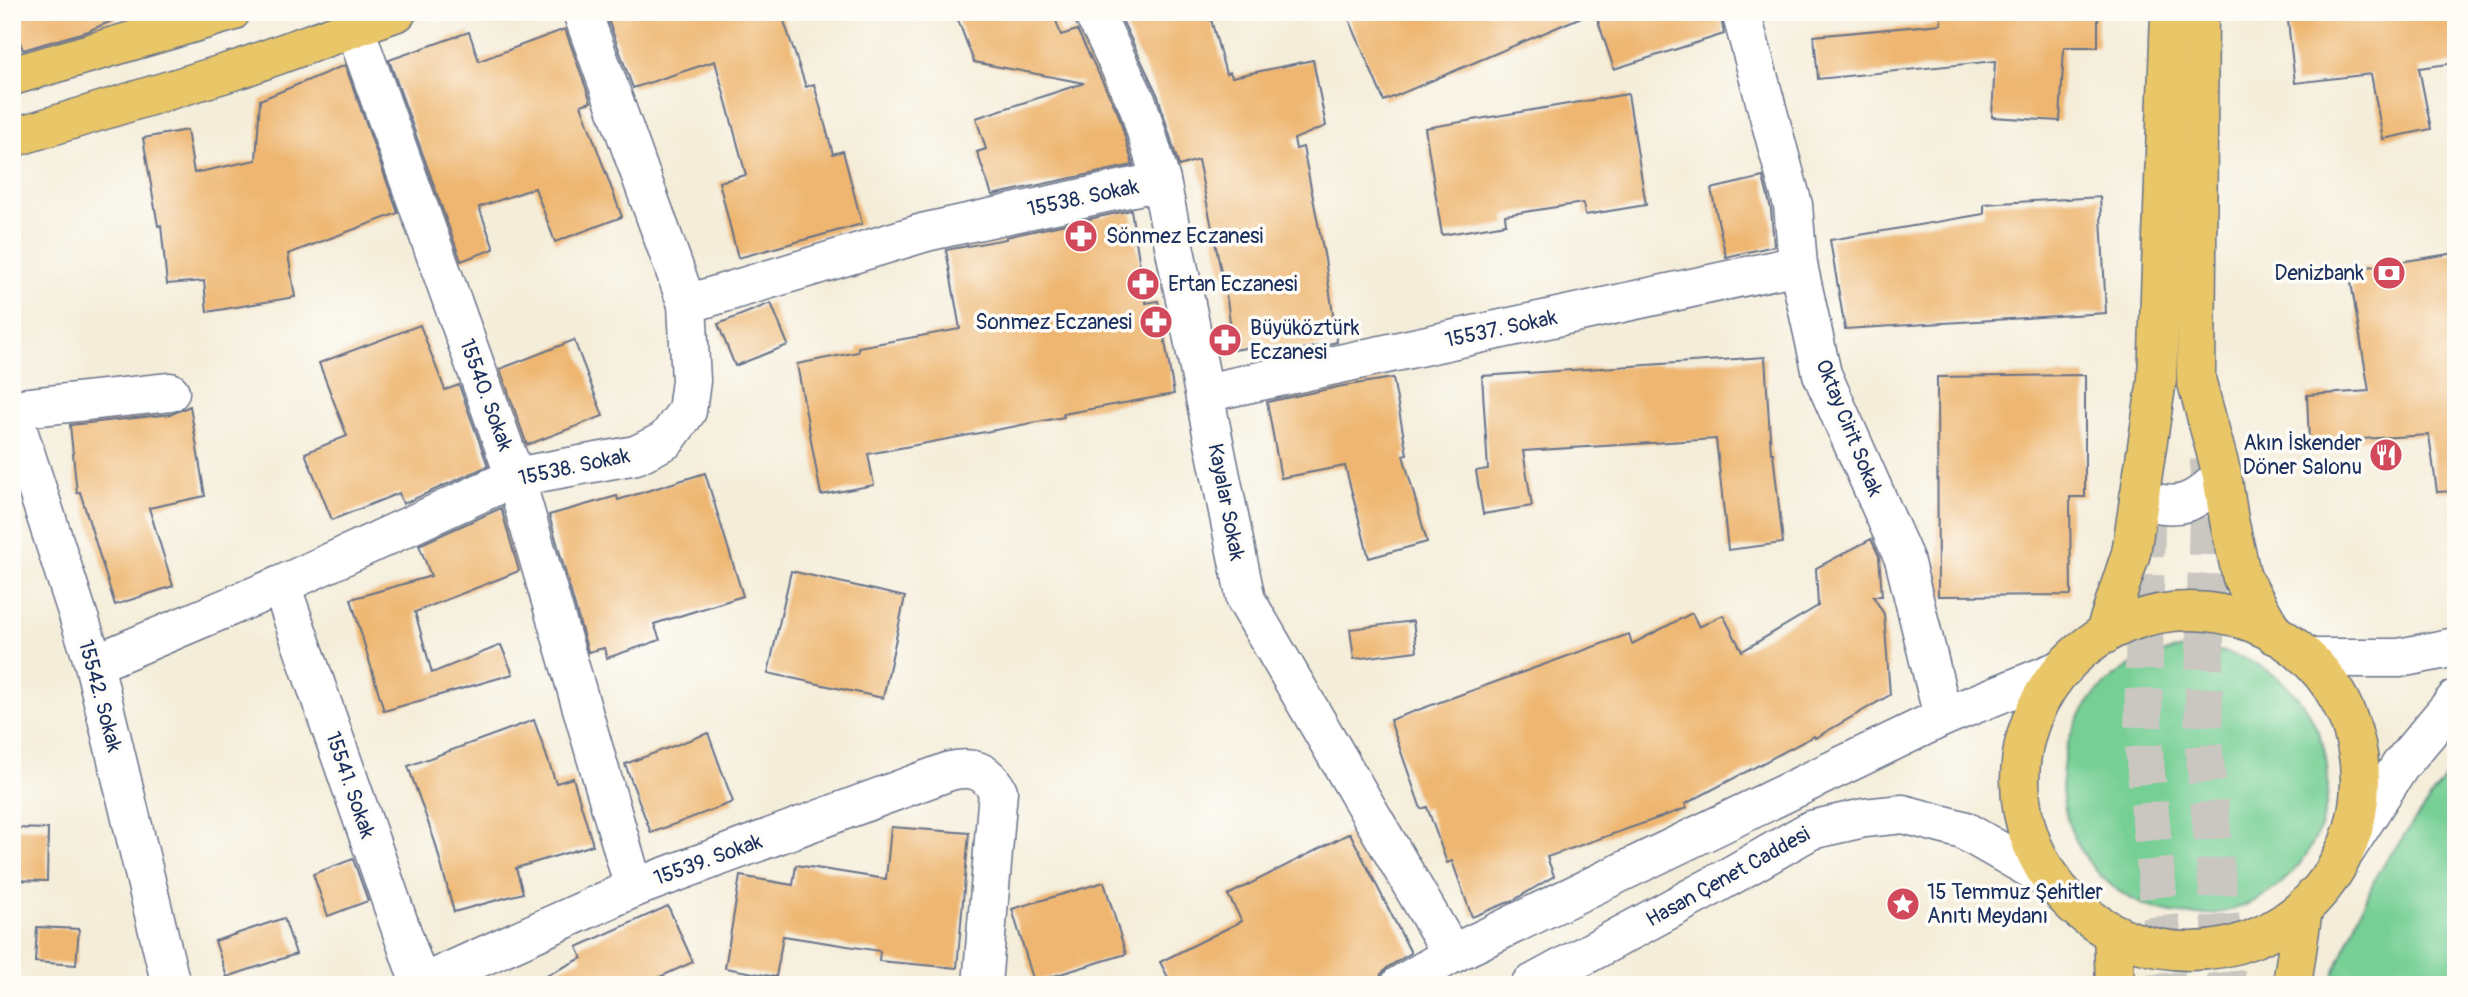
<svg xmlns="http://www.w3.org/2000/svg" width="2468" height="997" font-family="Pangolin,sans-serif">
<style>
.green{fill:#76cf94;stroke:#487f79;stroke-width:2}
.building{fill:#eeb670}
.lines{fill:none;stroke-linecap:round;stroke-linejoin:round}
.major-tunnel{stroke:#c9c7c0;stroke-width:38;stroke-dasharray:38 19;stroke-linecap:butt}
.minor-casing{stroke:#677289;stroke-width:41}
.major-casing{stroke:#677289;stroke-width:41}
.minor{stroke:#fff;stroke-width:38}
.major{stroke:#e9c769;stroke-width:38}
.labels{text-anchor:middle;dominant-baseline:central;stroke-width:7;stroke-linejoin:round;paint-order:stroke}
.street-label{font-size:21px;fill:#1b2f5e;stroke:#fdfcf7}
.poi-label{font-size:21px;fill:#1b2f5e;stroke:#fdfcf7;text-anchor:start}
</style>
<rect width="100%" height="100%" fill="#fdfcf7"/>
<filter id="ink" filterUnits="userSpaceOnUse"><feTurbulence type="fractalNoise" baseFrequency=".0143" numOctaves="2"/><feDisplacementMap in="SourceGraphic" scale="14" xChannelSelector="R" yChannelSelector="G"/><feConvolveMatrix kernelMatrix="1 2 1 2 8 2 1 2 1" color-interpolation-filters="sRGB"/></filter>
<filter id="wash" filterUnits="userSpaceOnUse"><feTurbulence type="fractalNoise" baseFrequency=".00686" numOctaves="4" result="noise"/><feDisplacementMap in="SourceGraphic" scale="28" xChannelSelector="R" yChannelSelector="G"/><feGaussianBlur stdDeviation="1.57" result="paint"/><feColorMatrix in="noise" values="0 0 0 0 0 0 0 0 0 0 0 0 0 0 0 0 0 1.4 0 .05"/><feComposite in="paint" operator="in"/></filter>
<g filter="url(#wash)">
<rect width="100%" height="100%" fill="#f4edd9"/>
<g class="green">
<circle cx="2195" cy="782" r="133"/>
<path d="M2456,762V985H2329L2377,874Z"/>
</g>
<g id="blocks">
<g class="building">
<path d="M12,12H131V13L88,31L23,50L12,23Z"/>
<path d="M611,12H781L806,87L814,84L833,154L843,151L862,224L738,258L719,182L746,175L715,61L633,88L606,14Z"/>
<path d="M955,12H1053L1061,35L1077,30L1118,113L1133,165L992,195L977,152L986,149L976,118L1084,83L974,62Z"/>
<path d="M1143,12H1209L1226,74L1230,72L1232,77L1313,60L1326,126L1294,139L1296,149L1303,147L1325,259L1337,342L1259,359L1257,346L1234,350L1227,300L1198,160L1179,166L1158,96L1121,18Z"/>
<path d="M1346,12H1593L1384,101Z"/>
<path d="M1595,12H1720L1724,34L1614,69Z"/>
<path d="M1974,12H2098V47H2064L2060,121L1992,117L1995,61L1818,79L1814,36L1941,24V15Z"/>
<path d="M2287,12H2456V63L2419,68L2431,129L2383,139L2371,74L2295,83Z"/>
<path d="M565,29L591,102L581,105L622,217L555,242L535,188L479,207L494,249L461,261L389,60L469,32L479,61Z"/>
<path d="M345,65L398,213L288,254L295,297L207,312L204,281L167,284L161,225L158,226L143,138L187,130L194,173L256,160L260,100Z"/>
<path d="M1628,94L1646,205L1585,215L1583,203L1505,215L1506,224L1442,235L1425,128Z"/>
<path d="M1763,177L1771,209L1774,246L1726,257L1711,189Z"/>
<path d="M2100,197L2106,313L1845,329L1830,240L1984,214V204Z"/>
<path d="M1131,210L1146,303L1158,301L1174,394L1063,414L1064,417L868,454L874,485L821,495L797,364L858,352V347L960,329L946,250L1006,239V237Z"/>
<path d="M2456,253V491L2437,492L2429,435L2309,442L2307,395L2369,391L2349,270Z"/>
<path d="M771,303L788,345L735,366L718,324Z"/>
<path d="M420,325L445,390L459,385L488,466L403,504L399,493L332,520L305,453L347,436L319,363Z"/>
<path d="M574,340L603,416L527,445L500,369Z"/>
<path d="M1765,357L1771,453H1773L1783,543L1728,550L1716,439L1523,451L1532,506L1483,514L1476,471L1488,469L1482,376Z"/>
<path d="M2085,375V497H2070L2071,595L1938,596L1937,377Z"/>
<path d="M1393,378L1407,454L1403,455L1427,542L1369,558L1345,466L1281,478L1267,402L1343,386Z"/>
<path d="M190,406L205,496L149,508L173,586L115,605L80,492L77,493L70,425L172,414Z"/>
<path d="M705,473L743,596L654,624L660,640L607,658L604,648L588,652L549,515L617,496L618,500Z"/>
<path d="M501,508L519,571L415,612L432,673L501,645L513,674L384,711L351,599L431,576L419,545Z"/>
<path d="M1871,539L1879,556L1882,596H1873L1884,614L1890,695L1815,738L1814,736L1685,804L1687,808L1547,857L1554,876L1514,900L1472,917L1452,861L1447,863L1427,807L1421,809L1390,720L1629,634L1632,644L1692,613L1699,627L1723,615L1742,651L1818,606L1816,568Z"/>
<path d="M791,571L905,597L883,698L768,673Z"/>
<path d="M1413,621L1417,651L1354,659L1350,629Z"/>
<path d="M534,720L556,783L573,778L593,845L516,868L523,893L454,912L435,842L408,766Z"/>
<path d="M708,733L733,802L651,833L625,764Z"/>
<path d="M891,827L969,833L957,968L879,961L880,951L783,936L776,977L725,968L740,876L793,885L796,865L886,879Z"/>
<path d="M12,828L48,829L47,881L12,880Z"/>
<path d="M1350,833L1411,953L1388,967L1381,974L1378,984L1172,985L1160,962L1242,921L1228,895Z"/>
<path d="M353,859L368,901L328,916L313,874Z"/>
<path d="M1104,882L1126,954L1034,982L1012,909Z"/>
<path d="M668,906L693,962L642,985H527L582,958L577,947Z"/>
<path d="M284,918L296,954L227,977L215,941Z"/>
<path d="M37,927L79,929L76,965L35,962Z"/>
</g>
</g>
</g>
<g filter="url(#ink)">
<use href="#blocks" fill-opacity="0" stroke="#677289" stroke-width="2"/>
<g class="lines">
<g class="major-tunnel">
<path d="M2209,460L2203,739L2227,985"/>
<path d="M2146,518L2143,741L2167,985"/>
</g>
<defs>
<g id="minor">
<path d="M582,12L687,304"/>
<path d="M1092,12L1102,29L1138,105L1161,181L1246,600L1452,954"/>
<path d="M1741,12L1793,205L1798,265L1822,374L1904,559L1943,717"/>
<path d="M355,29L515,477L634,888"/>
<path d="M1205,393L1798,265"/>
<path d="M12,409L170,392"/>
<path d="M12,412L94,664L171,985"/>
<path d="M2139,498C2177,512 2196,504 2222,475"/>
<path d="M281,585L420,984"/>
<path d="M2309,658H2399L2456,647"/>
<path d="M94,664L281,585L515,477L636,455L666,440L687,411L691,381L687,304L926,232L1161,181"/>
<path d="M2346,850L2400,766L2456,699"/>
<path d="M419,985L634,888L950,771C973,766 986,770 998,791L982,985"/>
<path d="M1400,985L1452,954L1943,717L2064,668"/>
<path d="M1530,985L1711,887L1811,830L1864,818L1903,814L1963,830L2050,880"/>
</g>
<g id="major">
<path d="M2199,12L2196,379L2222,475L2229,520L2242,578L2275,635"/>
<path d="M12,76L231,12"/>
<path d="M12,138L239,69L397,12"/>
<circle cx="2190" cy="781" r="170"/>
<path d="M2104,635L2131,553L2157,380L2170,12"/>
<path d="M2113,933L2115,985"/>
<path d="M2292,985L2303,909"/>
</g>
</defs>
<use href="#minor" class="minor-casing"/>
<use href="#major" class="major-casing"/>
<use href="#minor" class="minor"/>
<use href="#major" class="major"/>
</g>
</g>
<defs>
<symbol id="pharmacy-disc" viewBox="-11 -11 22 22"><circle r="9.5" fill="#d1495b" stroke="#fdfcf7"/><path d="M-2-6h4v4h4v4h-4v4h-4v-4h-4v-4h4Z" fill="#fff"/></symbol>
<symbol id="bank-disc" viewBox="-11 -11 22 22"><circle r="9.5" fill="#d1495b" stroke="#fdfcf7"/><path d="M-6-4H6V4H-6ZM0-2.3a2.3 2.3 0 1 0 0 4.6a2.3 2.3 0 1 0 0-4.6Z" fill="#fff"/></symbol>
<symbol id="restaurant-disc" viewBox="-11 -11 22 22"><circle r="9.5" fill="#d1495b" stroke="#fdfcf7"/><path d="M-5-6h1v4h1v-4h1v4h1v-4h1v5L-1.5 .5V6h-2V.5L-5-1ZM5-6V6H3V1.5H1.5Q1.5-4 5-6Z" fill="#fff"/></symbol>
<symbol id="sight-disc" viewBox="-11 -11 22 22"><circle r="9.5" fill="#d1495b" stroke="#fdfcf7"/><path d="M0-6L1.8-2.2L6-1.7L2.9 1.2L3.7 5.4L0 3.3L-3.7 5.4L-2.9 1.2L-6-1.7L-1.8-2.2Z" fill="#fff"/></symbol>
</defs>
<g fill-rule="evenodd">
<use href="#pharmacy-disc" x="1062" y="217" width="38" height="38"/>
<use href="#bank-disc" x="2370" y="254" width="38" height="38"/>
<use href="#pharmacy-disc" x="1124" y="265" width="38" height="38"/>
<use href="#pharmacy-disc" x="1137" y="303" width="38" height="38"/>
<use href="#pharmacy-disc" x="1206" y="321" width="38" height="38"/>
<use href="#restaurant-disc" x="2367" y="436" width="38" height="38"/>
<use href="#sight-disc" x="1884" y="885" width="38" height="38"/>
</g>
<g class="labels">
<g class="street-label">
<text transform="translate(1083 198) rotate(-12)">15538. Sokak</text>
<text transform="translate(1501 329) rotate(-12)">15537. Sokak</text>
<text transform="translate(486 395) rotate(70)">15540. Sokak</text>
<text transform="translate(1849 428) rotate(68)">Oktay Cirit Sokak</text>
<text transform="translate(574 467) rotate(-12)">15538. Sokak</text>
<text transform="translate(1226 502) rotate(79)">Kayalar Sokak</text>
<text transform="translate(100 696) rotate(75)">15542. Sokak</text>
<text transform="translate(350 785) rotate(71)">15541. Sokak</text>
<text transform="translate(708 860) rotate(-20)">15539. Sokak</text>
<text transform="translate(1728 877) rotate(-29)">Hasan Çenet Caddesi</text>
</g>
<g class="poi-label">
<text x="1106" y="236">Sönmez Eczanesi</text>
<text x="2364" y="273" text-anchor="end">Denizbank</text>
<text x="1168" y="284">Ertan Eczanesi</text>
<text x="1132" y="322" text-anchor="end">Sonmez Eczanesi</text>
<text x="1250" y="328">Büyüköztürk<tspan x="1250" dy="24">Eczanesi</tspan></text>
<text x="2362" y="443" text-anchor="end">Akın İskender<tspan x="2362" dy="24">Döner Salonu</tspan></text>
<text x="1927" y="892">15 Temmuz Şehitler<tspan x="1927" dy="24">Anıtı Meydanı</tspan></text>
</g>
</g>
<rect width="2468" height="997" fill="none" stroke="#fdfcf7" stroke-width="42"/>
</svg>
